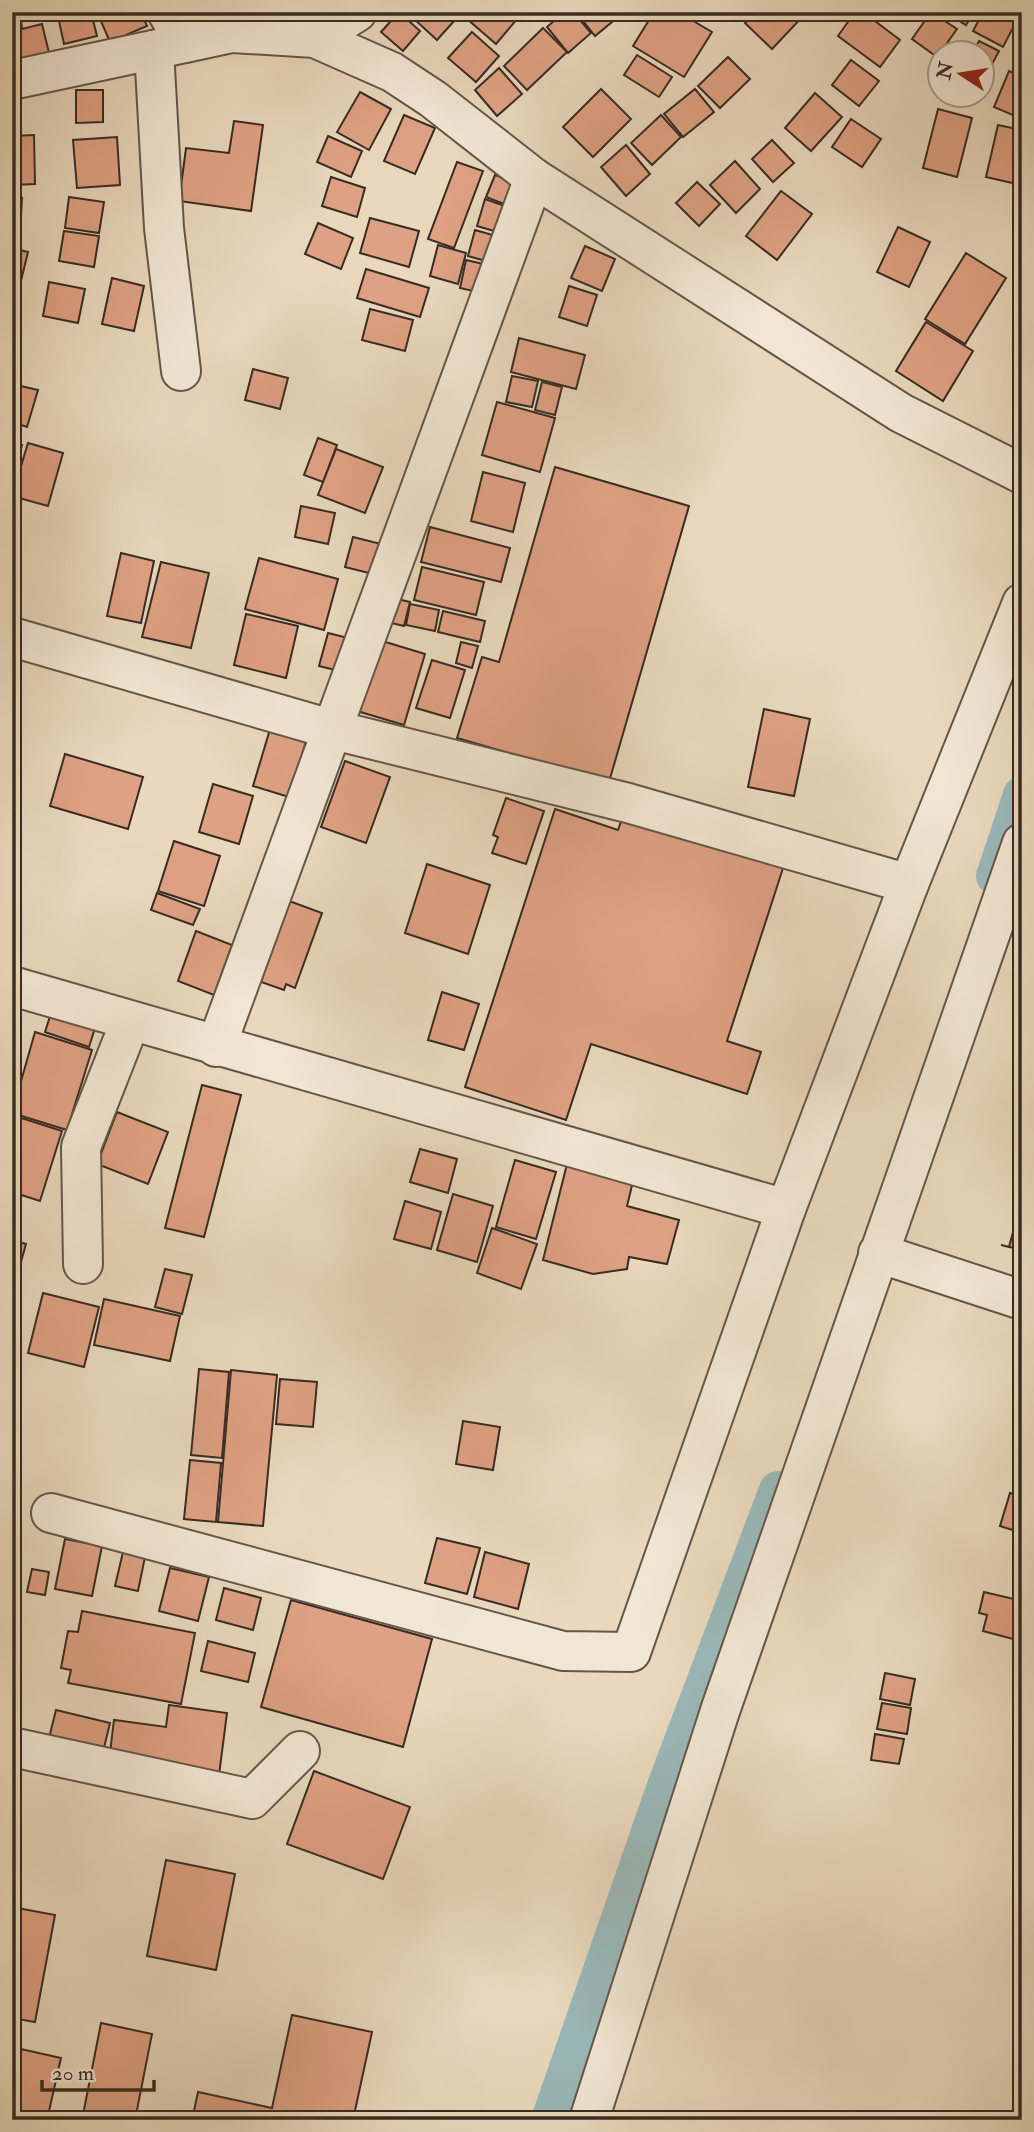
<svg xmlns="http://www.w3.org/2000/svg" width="1034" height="2132" font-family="'IM FELL Double Pica',serif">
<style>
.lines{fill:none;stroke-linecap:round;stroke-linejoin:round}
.canal{stroke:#9ab8b9;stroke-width:38}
.building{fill:#dfa183;stroke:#372c24;stroke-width:2}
.minor-casing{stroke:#64574a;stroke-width:42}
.minor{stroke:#f1e6d3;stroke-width:38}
</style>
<rect width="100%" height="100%" fill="#e9d8bc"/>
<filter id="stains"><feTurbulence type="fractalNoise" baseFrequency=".00286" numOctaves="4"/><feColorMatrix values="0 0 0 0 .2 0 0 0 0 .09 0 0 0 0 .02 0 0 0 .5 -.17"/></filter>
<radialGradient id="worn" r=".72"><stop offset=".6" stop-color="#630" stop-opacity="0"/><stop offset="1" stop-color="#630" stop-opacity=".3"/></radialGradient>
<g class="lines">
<g class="canal">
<path d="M995,876L1022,795"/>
<path d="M550,2120L666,1786L778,1490"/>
</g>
</g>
<g class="building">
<path d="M12,12H20L22,28L12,30Z"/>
<path d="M57,12H91L97,36L64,44Z"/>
<path d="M97,12H141L147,26L110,42Z"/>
<path d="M399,12L420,31L403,51L381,32Z"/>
<path d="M418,12H447L455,20L437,40L413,18Z"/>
<path d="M459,12H523L496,44Z"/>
<path d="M564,12H573L591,33L568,53L547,27Z"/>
<path d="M576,12H614L618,17L595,36Z"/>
<path d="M654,12H678L712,32L684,77L633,46Z"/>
<path d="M756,12H803L805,14L772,49L745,23Z"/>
<path d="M855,12H863L900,40L880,67L838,36Z"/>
<path d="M931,12L957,29L937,57L912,39Z"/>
<path d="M945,12H974L966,25Z"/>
<path d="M983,12H1004L1017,20L1003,47L973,31Z"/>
<path d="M42,24L51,61L23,68L14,31Z"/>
<path d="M543,28L567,52L527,90L504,66Z"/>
<path d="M472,32L499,56L476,82L448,58Z"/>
<path d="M979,41L999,51L990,68L982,64V52H973Z"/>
<path d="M637,55L672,77L659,97L624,75Z"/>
<path d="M728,57L750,79L720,108L698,86Z"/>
<path d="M851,60L879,81L859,106L832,85Z"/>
<path d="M499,68L522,94L497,116L475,90Z"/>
<path d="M1009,71L1022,77V119L994,107Z"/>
<path d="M601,89L631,119L593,157L563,127Z"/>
<path d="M695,89L714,112L683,137L664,114Z"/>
<path d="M76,90H103V122L76,123Z"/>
<path d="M360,92L391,109L369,150L337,132Z"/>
<path d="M815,93L842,117L811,151L785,128Z"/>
<path d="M938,109L972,118L957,177L923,168Z"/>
<path d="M404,115L435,128L415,174L384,161Z"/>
<path d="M661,115L681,137L652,165L631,143Z"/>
<path d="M851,119L881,139L862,167L832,147Z"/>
<path d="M234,121L263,125L251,211L179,201L186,148L229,153Z"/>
<path d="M998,125L1022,130V163L1017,184L986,177Z"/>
<path d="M34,135L35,184L12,185V136Z"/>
<path d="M328,136L362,151L351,177L317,162Z"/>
<path d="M117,137L120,185L77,188L73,140Z"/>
<path d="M772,140L794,163L773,182L752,159Z"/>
<path d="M626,145L650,174L626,196L601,167Z"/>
<path d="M735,161L760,189L736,213L710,185Z"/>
<path d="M457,162L483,171L454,248L428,239Z"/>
<path d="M495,175L518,183L509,206L486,197Z"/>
<path d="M331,177L365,188L357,217L322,206Z"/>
<path d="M697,182L720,204L699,226L676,203Z"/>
<path d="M781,191L812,214L777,260L746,236Z"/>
<path d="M12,197L22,198L20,234L12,233Z"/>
<path d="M69,197L104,202L99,233L65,228Z"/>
<path d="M485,199L508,207L501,233L477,226Z"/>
<path d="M370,218L419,231L409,267L360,253Z"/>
<path d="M318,223L353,238L341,269L305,254Z"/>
<path d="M898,227L930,242L909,287L877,272Z"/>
<path d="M475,230L496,236L489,262L468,256Z"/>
<path d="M64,231L99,236L94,267L59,261Z"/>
<path d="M438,245L466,253L458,284L430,276Z"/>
<path d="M585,246L615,259L602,291L571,278Z"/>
<path d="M12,248L28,252L19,289L12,287Z"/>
<path d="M966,253L1006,278L965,344L925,319Z"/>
<path d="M466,260L488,265L482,293L460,288Z"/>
<path d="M366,269L429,288L420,317L357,298Z"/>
<path d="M112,278L144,286L134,331L102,324Z"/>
<path d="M49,282L85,289L78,323L43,316Z"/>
<path d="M569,286L597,295L587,326L559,317Z"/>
<path d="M370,309L413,320L405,351L362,340Z"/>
<path d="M926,322L973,351L943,401L896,371Z"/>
<path d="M519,338L585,355L576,389L511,372Z"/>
<path d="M253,369L288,378L280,409L245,400Z"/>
<path d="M512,376L538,381L532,407L506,402Z"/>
<path d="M542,382L562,387L555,415L535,410Z"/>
<path d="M12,384L38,390L27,427L12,422Z"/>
<path d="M497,402L555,418L540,472L482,455Z"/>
<path d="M318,438L337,445L323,482L304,475Z"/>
<path d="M12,443L22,445L16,470L12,469Z"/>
<path d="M28,443L63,453L48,506L12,496Z"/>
<path d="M336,449L383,467L365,513L318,495Z"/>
<path d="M555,467L689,506L609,782L457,738L482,657L499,662Z"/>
<path d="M483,472L525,483L513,532L471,521Z"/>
<path d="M301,506L335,513L328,544L295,537Z"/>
<path d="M430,527L510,548L501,582L421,562Z"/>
<path d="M353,537L381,544L373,574L345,567Z"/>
<path d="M121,553L154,561L141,623L107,616Z"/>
<path d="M259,558L338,579L324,630L245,609Z"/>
<path d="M161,562L209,573L191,648L142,637Z"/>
<path d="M422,567L484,582L476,615L414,600Z"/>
<path d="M389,597L410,602L404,626L383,621Z"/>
<path d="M410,604L439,610L435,631L406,625Z"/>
<path d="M443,611L485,621L480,642L438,632Z"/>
<path d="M246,614L298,626L286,678L234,665Z"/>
<path d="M328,633L352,639L343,672L319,666Z"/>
<path d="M379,640L425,654L404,725L357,711Z"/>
<path d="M461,642L478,646L472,668L456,663Z"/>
<path d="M432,660L465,670L450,718L416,708Z"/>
<path d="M764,709L810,719L794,796L748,787Z"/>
<path d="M271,726L307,738L289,797L253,786Z"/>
<path d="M65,754L143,777L128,829L50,806Z"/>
<path d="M345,761L390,777L366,843L321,827Z"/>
<path d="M213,784L253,796L239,844L199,832Z"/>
<path d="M506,798L544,811L526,864L492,853L498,837L493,835Z"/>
<path d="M555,809L618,830L625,810L785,862L727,1041L761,1052L747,1094L591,1044L566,1120L465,1087Z"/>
<path d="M174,841L220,856L204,906L158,891Z"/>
<path d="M427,864L490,885L468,954L405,933Z"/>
<path d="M157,893L200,909L193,925L151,910Z"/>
<path d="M281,898L322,913L295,988L286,984L284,990L261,982L263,976L254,973Z"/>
<path d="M196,931L232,945L214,995L178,981Z"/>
<path d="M442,992L479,1004L464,1050L428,1040Z"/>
<path d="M52,1010L96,1025L89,1047L45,1032Z"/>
<path d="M35,1032L92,1050L67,1130L12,1113Z"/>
<path d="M202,1085L241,1095L204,1237L165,1228Z"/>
<path d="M117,1112L168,1132L148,1184L97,1164Z"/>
<path d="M12,1115L62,1131L40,1201L12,1192Z"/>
<path d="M420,1149L457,1159L448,1193L410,1182Z"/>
<path d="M570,1152L636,1169L627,1206L679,1220L667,1264L629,1257L627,1269L593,1274L543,1260Z"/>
<path d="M515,1160L556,1172L536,1239L496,1227Z"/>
<path d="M453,1194L493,1206L477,1262L437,1250Z"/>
<path d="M1022,1199V1250L1001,1245L1009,1247Z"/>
<path d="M405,1201L441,1212L431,1249L394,1239Z"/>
<path d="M492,1228L537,1244L521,1289L477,1273Z"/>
<path d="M12,1240L26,1244L16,1280L12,1279Z"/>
<path d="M165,1269L192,1275L182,1314L155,1307Z"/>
<path d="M43,1293L99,1307L84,1367L28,1353Z"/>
<path d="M104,1299L180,1316L170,1361L94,1345Z"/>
<path d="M199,1369L229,1372L222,1458L191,1455Z"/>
<path d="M231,1370L277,1375L263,1526L218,1522Z"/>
<path d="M280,1379L317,1382L313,1427L276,1424Z"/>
<path d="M463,1421L500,1427L493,1470L456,1464Z"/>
<path d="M190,1460L221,1463L216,1522L184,1519Z"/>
<path d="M1010,1493L1022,1496V1533L1000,1526Z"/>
<path d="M437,1538L480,1548L467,1594L425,1583Z"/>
<path d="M65,1539L102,1546L92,1596L55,1589Z"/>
<path d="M123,1552L145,1557L138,1591L115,1586Z"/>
<path d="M485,1552L529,1564L518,1609L474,1597Z"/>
<path d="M170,1568L209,1577L198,1621L159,1611Z"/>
<path d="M32,1569L49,1572L45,1595L27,1592Z"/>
<path d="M224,1588L261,1598L253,1630L216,1620Z"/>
<path d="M984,1592L1022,1601L1013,1639L983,1631L987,1615L979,1613Z"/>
<path d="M291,1600L432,1639L403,1747L261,1707Z"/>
<path d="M82,1611L195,1633L181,1704L68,1683L71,1670L61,1668L68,1631L78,1632Z"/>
<path d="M208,1641L255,1653L248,1682L201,1671Z"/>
<path d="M885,1673L915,1679L910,1705L880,1699Z"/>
<path d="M882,1703L911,1708L907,1734L877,1729Z"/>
<path d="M169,1705L227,1713L219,1775L109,1761L114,1720L166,1727Z"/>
<path d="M56,1710L110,1723L102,1756L48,1742Z"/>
<path d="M875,1734L904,1739L899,1764L871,1760Z"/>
<path d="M314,1771L410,1807L383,1879L287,1844Z"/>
<path d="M166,1860L235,1874L216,1970L147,1956Z"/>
<path d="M12,1907L55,1915L35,2022L12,2018Z"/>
<path d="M292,2015L372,2032L353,2120H192L198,2092L272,2108Z"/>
<path d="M101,2023L152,2034L135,2120H82Z"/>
<path d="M12,2047L61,2058L47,2120L12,2117Z"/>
</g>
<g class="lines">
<defs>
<g id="minor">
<path d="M167,12L185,43"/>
<path d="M315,38L357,12"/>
<path d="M154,50L164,228L181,371"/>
<path d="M12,80L232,33L315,38L392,72L433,99L534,178L901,413L1022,474"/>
<path d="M12,637L334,730L628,803L909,884"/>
<path d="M12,986L786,1209"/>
<path d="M216,1047L534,178"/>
<path d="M878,1253L1022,1300"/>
<path d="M83,1264L81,1147L130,1022"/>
<path d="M51,1513L563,1651L631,1652L786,1209L909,884L1022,603"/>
<path d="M12,1747L252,1799L300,1751"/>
<path d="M589,2120L720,1711L1022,843"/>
</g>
</defs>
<use href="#minor" class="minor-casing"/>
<use href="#minor" class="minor"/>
</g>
<rect width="1034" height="2132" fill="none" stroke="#e9d8bc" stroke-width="42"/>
<rect x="14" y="14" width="1006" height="2104" fill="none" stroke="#372c24" stroke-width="3.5"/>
<rect x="21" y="21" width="992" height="2090" fill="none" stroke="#372c24" stroke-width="2"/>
<g transform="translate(961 74) rotate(282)"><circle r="33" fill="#f1e6d3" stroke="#a79c8d" stroke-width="2"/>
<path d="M0-5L12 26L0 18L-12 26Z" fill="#8f2418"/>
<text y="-10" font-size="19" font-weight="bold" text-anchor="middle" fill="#372c24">N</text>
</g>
<path d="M42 2080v10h112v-10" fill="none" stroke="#372c24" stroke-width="3.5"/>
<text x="52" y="2080" font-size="21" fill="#372c24" stroke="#f1e6d3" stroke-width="5" paint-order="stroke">20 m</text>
<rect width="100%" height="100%" filter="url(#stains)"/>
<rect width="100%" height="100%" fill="url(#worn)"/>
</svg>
